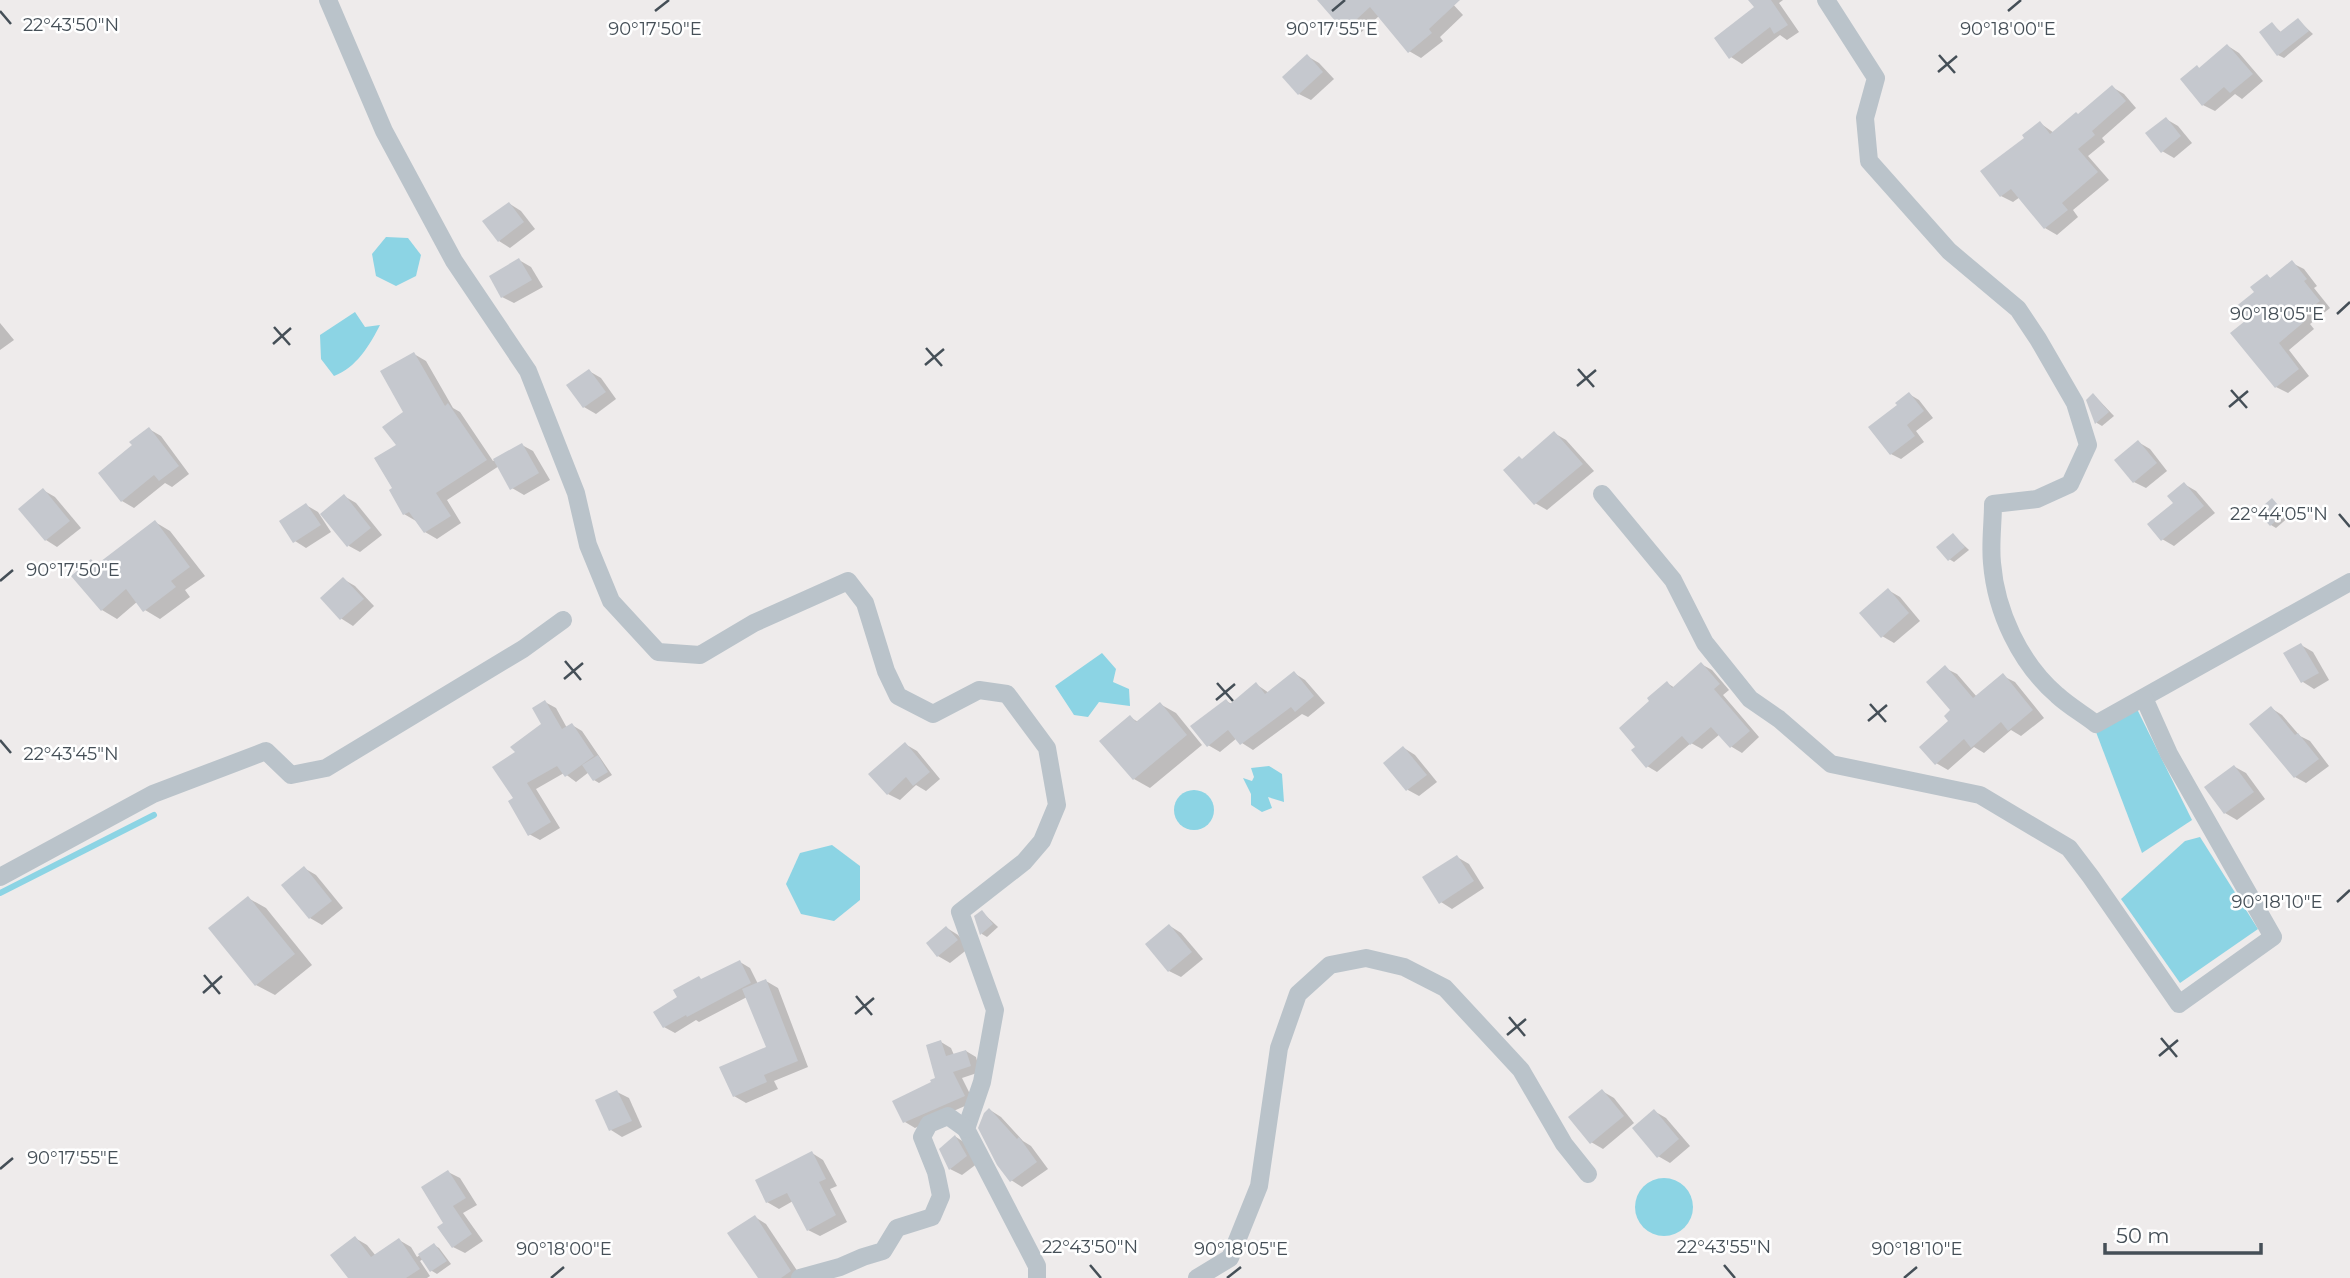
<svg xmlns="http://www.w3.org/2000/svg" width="2350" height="1278" font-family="Montserrat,sans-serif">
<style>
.water{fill:#8cd4e4}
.shadow{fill:#0003}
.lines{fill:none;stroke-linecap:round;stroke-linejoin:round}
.stream{stroke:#8cd4e4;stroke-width:6}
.building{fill:#c5c8ce}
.minor{stroke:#bac3ca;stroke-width:18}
.ticks{fill:none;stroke:#454f57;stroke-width:2.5}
.ticks-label{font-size:18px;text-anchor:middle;fill:#454f57;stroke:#fff;stroke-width:5;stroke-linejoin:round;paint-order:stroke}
</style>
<rect width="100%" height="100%" fill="#eeebeb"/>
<g class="water">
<path d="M386,237L408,238L421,255L416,276L396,286L376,276L372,254Z"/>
<path d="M355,312L365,327L380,325C370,345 356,368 334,376L321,359L320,335Z"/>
<path d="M1102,653L1116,669L1113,682L1129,689L1130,706L1099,702L1088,717L1074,715L1055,686Z"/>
<path d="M2137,709L2192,820L2142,853L2096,732Z"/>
<path d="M1269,766L1282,774L1284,802L1268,797L1272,808L1262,812L1251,805V794L1243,778L1252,781L1254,777L1251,768Z"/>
<circle cx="1194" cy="810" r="20"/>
<path d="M2200,837L2258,929L2180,983L2121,899L2185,841Z"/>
<path d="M832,845L860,866V900L834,921L801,914L786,884L800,853Z"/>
<circle cx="1664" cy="1207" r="29"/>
</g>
<g class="shadow">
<path d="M1322,0H1449L1463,15L1440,37L1443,41L1421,58L1409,51L1379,16L1357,36L1345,29Z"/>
<path d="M1750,0H1783L1779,3L1799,32L1787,40L1780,35L1742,64L1731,57L1756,8Z"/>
<path d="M2298,20L2313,34L2284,58L2278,55L2261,32L2272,24L2282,33Z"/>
<path d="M2228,46L2239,53L2263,81L2242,99L2235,94L2215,111L2203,105L2197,67L2201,69Z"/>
<path d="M1307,56L1319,63L1334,79L1311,100L1299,94Z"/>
<path d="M2112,87L2124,94L2136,108L2102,138L2105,142L2088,156L2109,180L2073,210L2078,217L2057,235L2045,228L2020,197L2013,202L2001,196L2027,138L2040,123L2054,133L2079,116Z"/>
<path d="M2166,119L2178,126L2192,143L2174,158L2162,151Z"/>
<path d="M510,204L521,211L535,229L510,248L499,241Z"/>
<path d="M519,260L531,267L543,287L514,303L502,297Z"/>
<path d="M2292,263L2304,269L2317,286L2314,288L2330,308L2310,324L2314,329L2289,350L2309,376L2288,393L2276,387L2232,333L2247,321L2256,292L2267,276L2272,279Z"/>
<path d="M0,323L14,340L0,350Z"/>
<path d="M414,354L426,361L453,408L460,412L493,461L522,445L533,451L550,480L524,495L512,488L499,466L447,500L461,523L437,539L425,532L416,521L404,514L395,489L399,445Z"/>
<path d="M589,371L601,378L616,399L596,414L584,407Z"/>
<path d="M1909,394L1919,400L1933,418L1916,431L1924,442L1901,459L1891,454L1899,406Z"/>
<path d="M2094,395L2114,416L2102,426L2097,423L2088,400Z"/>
<path d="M149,429L161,436L189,474L172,487L165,483L134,508L122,501L100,473L135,446Z"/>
<path d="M1554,433L1566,440L1594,471L1547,510L1535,503L1524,460Z"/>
<path d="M2138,442L2150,449L2167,471L2146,488L2134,482Z"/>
<path d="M2184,484L2196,491L2215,513L2174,546L2162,539Z"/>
<path d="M43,490L55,497L81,528L57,547L46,540Z"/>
<path d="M344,496L356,503L382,535L360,552L349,546Z"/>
<path d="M2272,500L2289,517L2276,528L2271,525Z"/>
<path d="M306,505L318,512L331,532L306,548L295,541Z"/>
<path d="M155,522L170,531L205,576L185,590L190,597L160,619L145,610L138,601L117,619L102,610L91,561L98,565Z"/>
<path d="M1953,535L1969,550L1954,562L1949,559Z"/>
<path d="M343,579L355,586L374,606L353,626L342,619L322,598Z"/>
<path d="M1888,590L1900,597L1920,621L1894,643L1882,636Z"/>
<path d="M2301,645L2313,652L2329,680L2314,689L2303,682L2286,654Z"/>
<path d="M1701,664L1712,670L1729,690L1723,695L1759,737L1742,753L1732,747L1720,734L1702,749L1691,743L1657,772L1647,766L1638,747L1652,701L1667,683L1675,688Z"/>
<path d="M1945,668L1957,674L1977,697L2003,676L2015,682L2044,718L2021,736L2011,730L1984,753L1974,747L1948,770L1936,763L1953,710Z"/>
<path d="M1294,673L1305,680L1325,703L1308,717L1302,714L1253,750L1242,743L1237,738L1220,752L1208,745L1226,701L1232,704L1256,684L1269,693Z"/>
<path d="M545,702L556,708L567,728L572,725L582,731L612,775L599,783L594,780L589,772L576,782L564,773L536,789L560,828L540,840L529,834L515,799L517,753L543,724Z"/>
<path d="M1160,704L1176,713L1202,745L1150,788L1134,779L1130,717L1138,722Z"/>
<path d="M2271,708L2282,715L2300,736L2310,741L2329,766L2306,783L2295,777Z"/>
<path d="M905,744L917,751L940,779L926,791L916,785L900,800L888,794Z"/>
<path d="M1404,748L1415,755L1437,782L1419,796L1408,790Z"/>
<path d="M2235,767L2246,773L2265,799L2237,820L2225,813Z"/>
<path d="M1457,857L1469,864L1484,888L1452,909L1441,902Z"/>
<path d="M304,868L316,875L343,908L322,925L310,918L283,885Z"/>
<path d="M248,898L266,908L312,965L275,995L256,985Z"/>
<path d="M982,912L998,927L987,937L982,934L976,917Z"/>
<path d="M1170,926L1181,933L1203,959L1181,977L1169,971Z"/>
<path d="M947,928L958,935L969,948L950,963L938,956L928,944Z"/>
<path d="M740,962L750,968L758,984L766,981L778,988L808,1067L774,1081L778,1089L746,1103L734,1096L768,1048L747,997L699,1022L696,1020L675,1033L664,1027L702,980Z"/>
<path d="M941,1042L951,1048L954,1055L966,1051L976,1057L980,1072L962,1078L974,1102L915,1128L905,1122L937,1079Z"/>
<path d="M1602,1091L1614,1098L1634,1123L1603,1149L1591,1142Z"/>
<path d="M617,1092L629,1098L642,1127L622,1137L611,1130Z"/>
<path d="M990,1110L1001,1117L1023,1141L1031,1146L1048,1169L1022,1187L1011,1180Z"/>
<path d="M1654,1111L1666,1118L1690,1146L1670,1163L1658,1156Z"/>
<path d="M956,1137L967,1144L978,1163L962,1175L950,1169Z"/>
<path d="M812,1153L823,1160L837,1186L830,1189L847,1222L820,1236L808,1230L793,1201L779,1209L767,1202Z"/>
<path d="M448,1172L460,1178L477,1205L463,1213L483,1241L465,1253L453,1247L446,1223Z"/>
<path d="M755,1217L766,1224L802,1278H760Z"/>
<path d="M355,1238L367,1245L376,1256L399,1240L411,1247L417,1257L434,1245L439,1248L451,1264L437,1274L432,1271L423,1259L420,1261L430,1276L427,1278H350Z"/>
</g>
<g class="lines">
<path class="stream" d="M0,893L154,815"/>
</g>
<g class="building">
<path d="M1317,0H1460L1429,29L1432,33L1408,53L1370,7L1344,31Z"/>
<path d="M1748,0H1771L1788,25L1774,34L1770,27L1729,59L1714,38L1754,7Z"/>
<path d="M2298,18L2309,31L2277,56L2259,32L2272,22L2280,32Z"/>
<path d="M2227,44L2253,74L2230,93L2224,87L2202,106L2180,79L2197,65L2199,68Z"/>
<path d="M1307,54L1323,72L1298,95L1282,77Z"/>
<path d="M2112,85L2126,101L2092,131L2095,135L2078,149L2098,172L2062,203L2068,210L2044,229L2011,189L2000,197L1980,171L2024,138L2022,135L2040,121L2050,134L2076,112L2078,114Z"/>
<path d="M2166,117L2181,136L2161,153L2145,133Z"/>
<path d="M509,202L524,222L498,242L482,221Z"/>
<path d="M519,258L532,280L501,298L489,276Z"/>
<path d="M2292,260L2307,279L2304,281L2320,301L2300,317L2304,322L2279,343L2299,369L2275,388L2230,333L2245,321L2234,308L2254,292L2250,287L2267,274L2270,278Z"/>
<path d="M414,352L445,406L448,403L487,460L436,493L451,516L424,533L409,512L403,515L389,490L392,488L374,458L396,445L382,427L403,412L380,371Z"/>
<path d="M589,369L606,392L583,408L566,385Z"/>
<path d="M1909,392L1924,411L1907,425L1915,436L1890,455L1868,427L1897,405L1895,403Z"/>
<path d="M2093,393L2109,412L2095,424L2086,400Z"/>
<path d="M149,427L179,466L159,481L154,475L121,502L98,473L132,445L129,442Z"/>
<path d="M1554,431L1583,464L1534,505L1503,470L1519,456L1522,459Z"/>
<path d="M2138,440L2157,463L2133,483L2114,460Z"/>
<path d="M522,443L539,473L510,490L493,459Z"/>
<path d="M2184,482L2204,506L2161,541L2147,524L2173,503L2167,496Z"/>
<path d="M43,488L70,521L45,541L18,509Z"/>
<path d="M344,494L371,528L347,547L320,514Z"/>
<path d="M2272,498L2285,513L2270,526L2257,511Z"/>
<path d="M306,503L321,525L293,543L279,521Z"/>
<path d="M155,520L190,567L171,581L176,587L143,612L126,589L101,611L71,576L91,559L96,565Z"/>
<path d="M1953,533L1965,547L1948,561L1936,547Z"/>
<path d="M343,577L364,599L340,620L320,598Z"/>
<path d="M1888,588L1909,613L1881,638L1859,613Z"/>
<path d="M2301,643L2319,673L2301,683L2283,653Z"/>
<path d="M1701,662L1720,684L1714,689L1750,731L1730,748L1711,727L1690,745L1682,736L1646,768L1631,750L1635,747L1619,728L1649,701L1647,698L1667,681L1672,688Z"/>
<path d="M1945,665L1973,698L2003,673L2033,710L2008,731L2001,722L1971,748L1964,739L1935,765L1919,747L1948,721L1944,716L1950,710L1926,682Z"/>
<path d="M1294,671L1314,696L1295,712L1291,707L1240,745L1228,730L1207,747L1190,726L1226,699L1230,704L1256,682L1265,694Z"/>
<path d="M545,700L562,729L572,723L594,756L565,777L557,766L527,783L551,822L528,836L508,801L513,798L492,767L515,752L510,747L541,724L532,708Z"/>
<path d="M1160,702L1187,735L1133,780L1099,741L1130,715L1136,722Z"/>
<path d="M2271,706L2295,735L2298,733L2319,759L2294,778L2249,724Z"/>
<path d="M905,742L930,772L913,786L906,777L887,795L868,774Z"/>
<path d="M1403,746L1427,775L1406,791L1383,763Z"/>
<path d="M598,755L608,772L593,781L582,765Z"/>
<path d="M2234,765L2254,792L2224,814L2204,787Z"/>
<path d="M1457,855L1474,881L1439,904L1422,877Z"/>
<path d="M304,866L332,901L309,919L281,885Z"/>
<path d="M248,896L295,954L255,986L208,928Z"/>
<path d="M982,910L993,924L980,935L974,916Z"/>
<path d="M1169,924L1192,952L1168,972L1145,944Z"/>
<path d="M946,926L958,940L937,957L926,943Z"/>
<path d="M740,960L751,983L687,1017L686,1015L663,1028L653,1012L677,997L673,990L699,976L701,979Z"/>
<path d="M766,979L798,1061L764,1075L767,1082L733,1097L719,1067L766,1047L742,989Z"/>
<path d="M941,1040L946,1056L966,1050L971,1066L953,1072L965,1096L903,1123L892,1101L931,1082L930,1080L935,1078L926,1045Z"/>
<path d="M1602,1089L1624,1116L1590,1144L1568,1117Z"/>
<path d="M617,1090L632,1121L609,1131L595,1100Z"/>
<path d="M989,1108L1017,1139L1019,1137L1037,1162L1010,1182L997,1165L978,1128L984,1113Z"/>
<path d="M1654,1109L1679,1139L1657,1158L1632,1128Z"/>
<path d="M955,1135L967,1156L949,1170L939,1149Z"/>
<path d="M812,1151L826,1179L819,1182L836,1215L807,1231L787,1193L766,1203L755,1180Z"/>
<path d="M448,1170L466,1198L453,1206L472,1234L452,1248L437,1227L443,1223L421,1187Z"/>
<path d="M755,1215L791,1271L781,1278H758L727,1233Z"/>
<path d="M355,1236L371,1257L399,1238L420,1269L406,1278H348L330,1255Z"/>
<path d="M434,1243L447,1261L430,1272L418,1254Z"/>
</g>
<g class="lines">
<g class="minor">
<path d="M328,0L384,131L454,261L528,371L576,493L588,545L611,601L658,652L700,655L754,623L848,581L865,603L886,671L898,696L933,714L979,690L1007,694L1047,748L1057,805L1042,841L1024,862L960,912L995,1010L982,1082L966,1129L1037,1266V1278"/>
<path d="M1826,0L1876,78L1865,118L1869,161L1949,251L2018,309L2038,339L2075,403L2088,445L2070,484L2037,499L1993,504C1993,523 1990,544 1992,563C1996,612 2020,663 2057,695C2069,706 2083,714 2096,724L2350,582"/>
<path d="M1602,494L1673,580L1705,643L1750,699L1779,719L1831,764L1980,795L2069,848L2091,877L2179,1004L2273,937L2169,754L2144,698"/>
<path d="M0,877L153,794L266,751L291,775L326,768L523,649L563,620"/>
<path d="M800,1278L840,1267L863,1257L883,1251L897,1228L932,1217L941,1196L936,1172L922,1137L929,1124L948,1116L966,1129"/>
<path d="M1197,1278L1230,1258L1259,1186L1279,1048L1298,994L1330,965L1366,958L1404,967L1445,988L1521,1070L1564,1144L1588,1174"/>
</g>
</g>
<path class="ticks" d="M0,11L11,24M655,11L669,0M1332,11L1345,0M2008,11L2021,0M1939,55L1955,73M1938,72L1957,56M2337,314L2350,302M274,327L290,345M273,344L291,328M926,348L942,366M925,365L944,349M1578,369L1594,387M1577,386L1596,370M2231,390L2247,408M2229,407L2248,391M2339,514L2350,527M0,581L13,570M565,661L581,680M564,679L583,663M1217,683L1233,701M1216,700L1235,684M1870,704L1886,722M1868,721L1887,705M0,740L11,753M2337,902L2350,890M204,975L220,994M203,993L222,976M856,996L872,1015M855,1014L874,998M1509,1017L1525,1036M1507,1035L1526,1019M2161,1038L2177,1057M2159,1056L2178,1040M0,1169L13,1158M1090,1265L1101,1278M1724,1265L1735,1278M551,1278L564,1267M1227,1278L1241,1267M1904,1278L1917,1267"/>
<g class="ticks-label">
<text x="71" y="31">22°43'50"N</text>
<text x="655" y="35">90°17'50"E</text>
<text x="1332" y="35">90°17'55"E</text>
<text x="2008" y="35">90°18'00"E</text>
<text x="2277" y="320">90°18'05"E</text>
<text x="2279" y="520">22°44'05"N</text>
<text x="73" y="576">90°17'50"E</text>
<text x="71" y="760">22°43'45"N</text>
<text x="2277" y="908">90°18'10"E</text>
<text x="73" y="1164">90°17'55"E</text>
<text x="1090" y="1253">22°43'50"N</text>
<text x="1724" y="1253">22°43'55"N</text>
<text x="564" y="1255">90°18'00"E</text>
<text x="1241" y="1255">90°18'05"E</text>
<text x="1917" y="1255">90°18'10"E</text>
</g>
<path d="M2105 1243v10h156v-10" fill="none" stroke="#454f57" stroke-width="3.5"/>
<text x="2116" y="1243" font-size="21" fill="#454f57" stroke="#ffffff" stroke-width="5" paint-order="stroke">50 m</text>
</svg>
